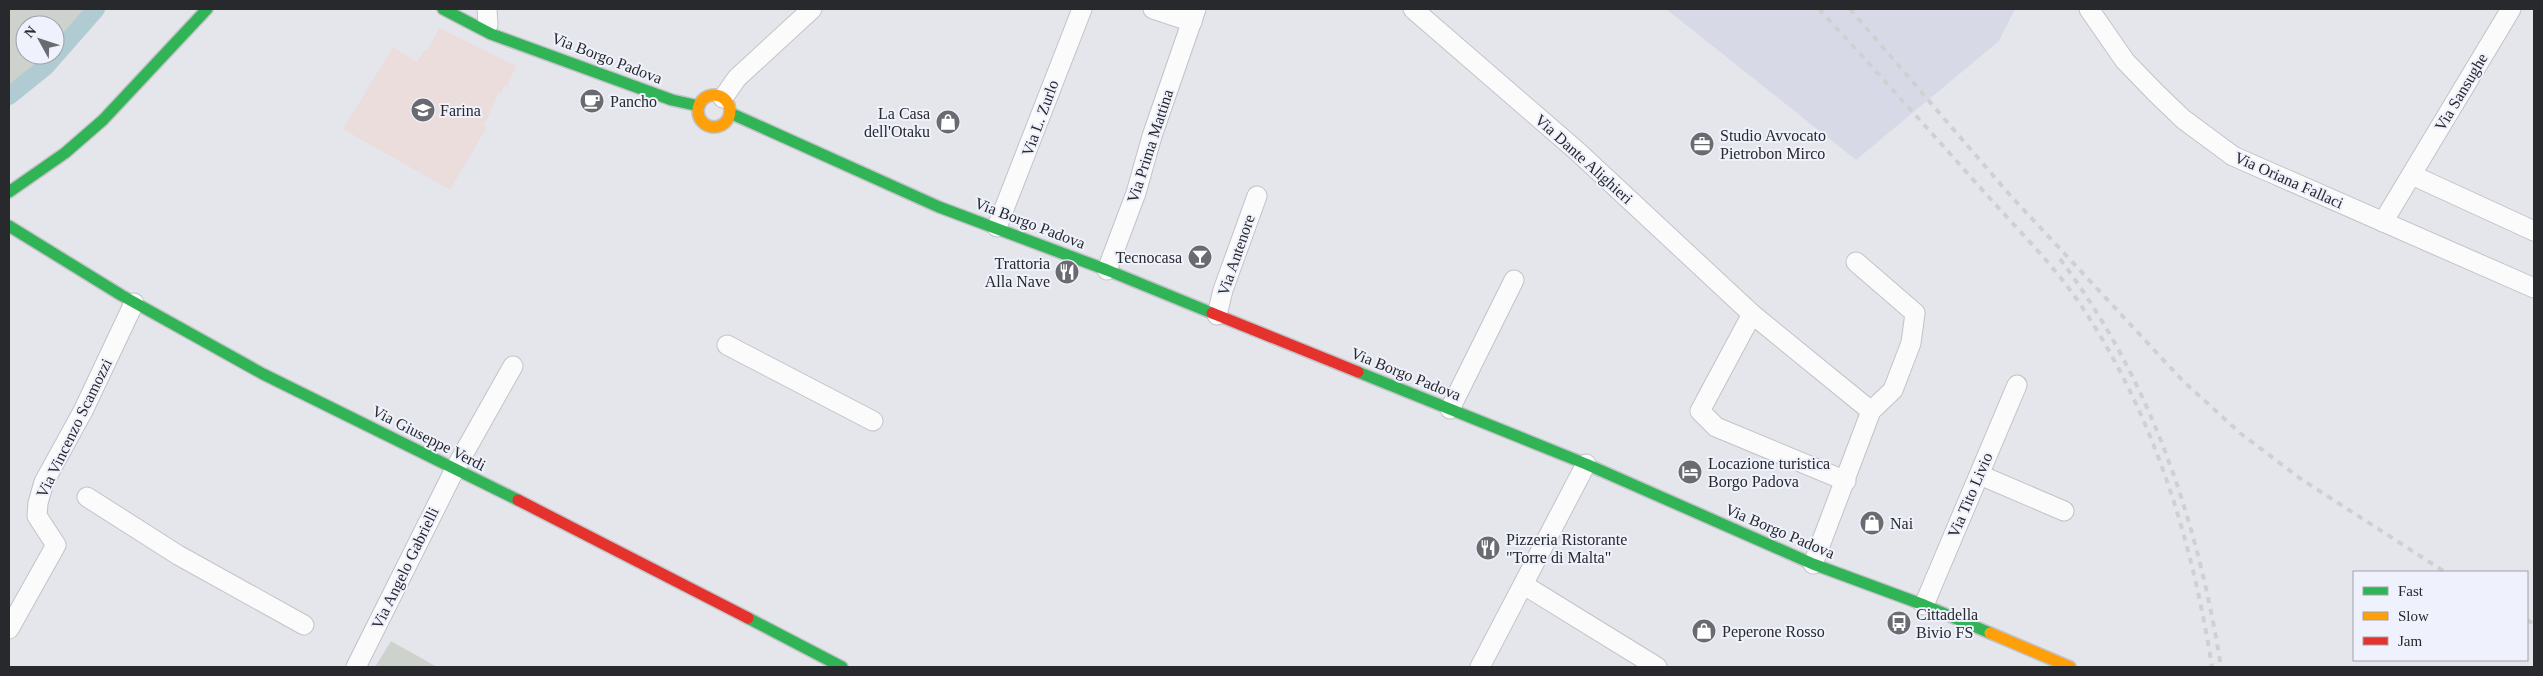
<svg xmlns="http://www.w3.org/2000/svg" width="2543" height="676" font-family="Georgia,serif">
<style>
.built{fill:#d7dae6}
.education{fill:#eadddb}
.green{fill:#cdd3cc}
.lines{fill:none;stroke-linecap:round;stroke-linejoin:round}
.canal{stroke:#b0cbd1;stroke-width:18}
.street-casing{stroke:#c2c3c8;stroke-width:21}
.fast-casing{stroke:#c2c3c8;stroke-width:14}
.slow-casing{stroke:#c2c3c8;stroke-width:14}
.jam-casing{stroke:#c2c3c8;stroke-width:14}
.street{stroke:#fbfbfc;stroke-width:19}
.fast{stroke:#30b455;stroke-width:11}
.slow{stroke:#ff9f0a;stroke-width:11}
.jam{stroke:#e5322d;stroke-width:11}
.rail{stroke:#d0d0d2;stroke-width:4;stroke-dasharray:6 6;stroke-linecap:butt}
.labels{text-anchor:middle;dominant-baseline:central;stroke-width:4;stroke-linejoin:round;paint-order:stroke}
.street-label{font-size:16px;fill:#28292d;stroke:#eff2fc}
.poi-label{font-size:16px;fill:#28292d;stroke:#eff2fc;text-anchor:start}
</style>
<rect width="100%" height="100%" fill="#e5e6ec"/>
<path class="built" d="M1666,9H2015L1999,41L1856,160Z"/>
<path class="education" d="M439,28L516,66L507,87L504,86L501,94L499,93L484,125L487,127L450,190L343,129L393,47L417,62L425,50L427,51Z"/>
<g class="green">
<path d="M9,9H89L55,48V25H25V55H48L17,84L9,88Z"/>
<path d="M391,641L437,667H375Z"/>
</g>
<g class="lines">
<path class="canal" d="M9,96L45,67L96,9"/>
<defs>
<g id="street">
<path d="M487,9L488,25"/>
<path d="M1153,9L1192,22"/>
<path d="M1413,9L1577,151L1752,314L1871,411"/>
<path d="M2089,9L2125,61L2156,93L2183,119L2233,156L2534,288"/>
<path d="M723,98L737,78L812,9"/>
<path d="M2412,175L2534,231"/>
<path d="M2383,222L2511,9"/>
<path d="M997,227L1082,9"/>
<path d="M1107,270L1136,193L1152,136L1196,9"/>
<path d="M1752,314L1700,411L1716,427L1846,481"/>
<path d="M1217,315L1223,290L1257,196"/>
<path d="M727,345L873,421"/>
<path d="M1450,409L1514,280"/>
<path d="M1980,475L2064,511"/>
<path d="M87,497L178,555L304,625"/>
<path d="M1813,564L1871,411L1893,390L1911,343L1915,313L1856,262"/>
<path d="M1524,585L1657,667"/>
<path d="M1924,605L2017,385"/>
<path d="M9,629L56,545L37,516L38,503L44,482L83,411L134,303"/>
<path d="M356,667L455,469L513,366"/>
<path d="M1480,667L1586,464"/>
</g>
<g id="fast">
<path d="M443,9L491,34L672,100L699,106"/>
<path d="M730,113L939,207L1107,270L1212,313"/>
<path d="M9,192L65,153L103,120L207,9"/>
<path d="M9,226L121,295L263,374L518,500"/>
<path d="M1358,372L1586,464L1813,564L1924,605L1990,633"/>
<path d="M748,618L842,667"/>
</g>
<g id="slow">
<circle cx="714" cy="111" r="16"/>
<path d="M1990,633L2070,667"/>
</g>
<g id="jam">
<path d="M1212,313L1358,372"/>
<path d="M518,500L748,618"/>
</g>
</defs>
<use href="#street" class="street-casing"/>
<use href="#fast" class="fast-casing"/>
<use href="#slow" class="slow-casing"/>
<use href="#jam" class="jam-casing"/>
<use href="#street" class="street"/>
<use href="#fast" class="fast"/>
<use href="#slow" class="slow"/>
<use href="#jam" class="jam"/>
<g class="rail">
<path d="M1819,9C1875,70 1930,131 1985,193C2017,229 2053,264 2080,304C2153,412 2192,539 2212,667"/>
<path d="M1850,9L2009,194L2183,381L2240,433L2301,479L2445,572"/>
<path d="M2060,259C2150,378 2198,521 2221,667"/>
<path d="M2527,620L2534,624"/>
</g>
</g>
<defs>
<symbol id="cafe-disc" viewBox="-11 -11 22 22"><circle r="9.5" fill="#6a6b70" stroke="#eff2fc"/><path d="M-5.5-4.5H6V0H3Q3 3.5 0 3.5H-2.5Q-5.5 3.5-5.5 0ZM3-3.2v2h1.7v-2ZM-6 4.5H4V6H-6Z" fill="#fff"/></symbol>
<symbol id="school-disc" viewBox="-11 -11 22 22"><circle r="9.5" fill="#6a6b70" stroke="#eff2fc"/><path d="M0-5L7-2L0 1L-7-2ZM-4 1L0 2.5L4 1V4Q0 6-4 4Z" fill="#fff"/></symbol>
<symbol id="shop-disc" viewBox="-11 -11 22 22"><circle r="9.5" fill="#6a6b70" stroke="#eff2fc"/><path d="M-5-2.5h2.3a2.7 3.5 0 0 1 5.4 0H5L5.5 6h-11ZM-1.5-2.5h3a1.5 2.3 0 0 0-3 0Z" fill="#fff"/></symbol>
<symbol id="office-disc" viewBox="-11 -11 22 22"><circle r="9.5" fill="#6a6b70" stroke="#eff2fc"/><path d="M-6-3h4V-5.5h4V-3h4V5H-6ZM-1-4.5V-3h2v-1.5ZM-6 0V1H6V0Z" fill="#fff"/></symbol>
<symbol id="bar-disc" viewBox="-11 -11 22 22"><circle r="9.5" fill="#6a6b70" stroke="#eff2fc"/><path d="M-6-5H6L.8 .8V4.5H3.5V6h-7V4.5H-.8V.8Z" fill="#fff"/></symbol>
<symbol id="restaurant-disc" viewBox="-11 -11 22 22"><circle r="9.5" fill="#6a6b70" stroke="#eff2fc"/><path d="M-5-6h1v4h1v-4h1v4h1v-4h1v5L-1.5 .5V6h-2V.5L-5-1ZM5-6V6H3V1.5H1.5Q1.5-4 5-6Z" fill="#fff"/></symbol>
<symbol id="hotel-disc" viewBox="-11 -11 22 22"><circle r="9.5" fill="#6a6b70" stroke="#eff2fc"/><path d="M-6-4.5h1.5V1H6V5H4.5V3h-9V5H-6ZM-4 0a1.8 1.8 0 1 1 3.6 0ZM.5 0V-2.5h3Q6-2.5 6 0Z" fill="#fff"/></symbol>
<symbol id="bus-disc" viewBox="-11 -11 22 22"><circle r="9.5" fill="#6a6b70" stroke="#eff2fc"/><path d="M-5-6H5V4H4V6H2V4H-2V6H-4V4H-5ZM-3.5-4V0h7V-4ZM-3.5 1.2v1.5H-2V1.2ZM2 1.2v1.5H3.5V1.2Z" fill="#fff"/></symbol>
</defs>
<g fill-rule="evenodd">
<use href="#cafe-disc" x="578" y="87" width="28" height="28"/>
<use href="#school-disc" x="409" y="96" width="28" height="28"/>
<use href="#shop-disc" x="934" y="108" width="28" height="28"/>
<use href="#office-disc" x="1688" y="130" width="28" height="28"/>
<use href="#bar-disc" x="1186" y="243" width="28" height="28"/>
<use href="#restaurant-disc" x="1053" y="258" width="28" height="28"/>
<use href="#hotel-disc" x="1676" y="458" width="28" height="28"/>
<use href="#shop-disc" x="1858" y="509" width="28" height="28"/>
<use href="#restaurant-disc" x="1474" y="534" width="28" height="28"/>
<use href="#bus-disc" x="1885" y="609" width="28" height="28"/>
<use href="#shop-disc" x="1690" y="617" width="28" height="28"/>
</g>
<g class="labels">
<g class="street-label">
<text transform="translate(607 58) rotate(21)">Via Borgo Padova</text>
<text transform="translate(2461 92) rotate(-59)">Via Sansughe</text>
<text transform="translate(1040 118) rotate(-70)">Via L. Zurlo</text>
<text transform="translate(1150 146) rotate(-72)">Via Prima Mattina</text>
<text transform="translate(1584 159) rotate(42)">Via Dante Alighieri</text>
<text transform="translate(2289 180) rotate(24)">Via Oriana Fallaci</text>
<text transform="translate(1030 223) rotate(21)">Via Borgo Padova</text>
<text transform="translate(1236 255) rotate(-71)">Via Antenore</text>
<text transform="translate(1406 374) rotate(22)">Via Borgo Padova</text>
<text transform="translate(74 428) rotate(-64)">Via Vincenzo Scamozzi</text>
<text transform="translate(429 438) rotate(27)">Via Giuseppe Verdi</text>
<text transform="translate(1970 495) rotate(-67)">Via Tito Livio</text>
<text transform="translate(1780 531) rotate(23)">Via Borgo Padova</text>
<text transform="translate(405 568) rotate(-64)">Via Angelo Gabrielli</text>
</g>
<g class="poi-label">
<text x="610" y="101">Pancho</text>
<text x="440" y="110">Farina</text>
<text x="930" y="113" text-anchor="end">La Casa<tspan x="930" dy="18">dell'Otaku</tspan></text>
<text x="1720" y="135">Studio Avvocato<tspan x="1720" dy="18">Pietrobon Mirco</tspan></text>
<text x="1182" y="257" text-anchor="end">Tecnocasa</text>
<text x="1050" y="263" text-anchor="end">Trattoria<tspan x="1050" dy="18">Alla Nave</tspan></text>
<text x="1708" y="463">Locazione turistica<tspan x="1708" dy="18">Borgo Padova</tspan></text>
<text x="1890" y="523">Nai</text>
<text x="1506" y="539">Pizzeria Ristorante<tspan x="1506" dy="18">"Torre di Malta"</tspan></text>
<text x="1916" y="614">Cittadella<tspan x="1916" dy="18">Bivio FS</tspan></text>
<text x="1722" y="631">Peperone Rosso</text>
</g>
</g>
<rect width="2543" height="676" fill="none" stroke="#28292d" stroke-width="20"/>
<rect x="2353" y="571" width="175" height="90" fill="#eff2fc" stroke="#9fa2a9"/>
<rect x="2363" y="587" width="25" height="8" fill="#30b455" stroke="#9fa2a9"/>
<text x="2398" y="596" font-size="15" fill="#28292d">Fast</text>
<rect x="2363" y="612" width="25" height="8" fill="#ff9f0a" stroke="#9fa2a9"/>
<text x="2398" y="621" font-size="15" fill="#28292d">Slow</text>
<rect x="2363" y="637" width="25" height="8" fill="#e5322d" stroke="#9fa2a9"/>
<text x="2398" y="646" font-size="15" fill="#28292d">Jam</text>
<g transform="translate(40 40) rotate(310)"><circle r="24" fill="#eff2fc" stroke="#9fa2a9"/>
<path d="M0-4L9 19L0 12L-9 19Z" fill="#6a6b70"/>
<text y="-8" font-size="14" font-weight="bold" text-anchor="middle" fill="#28292d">N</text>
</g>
</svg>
